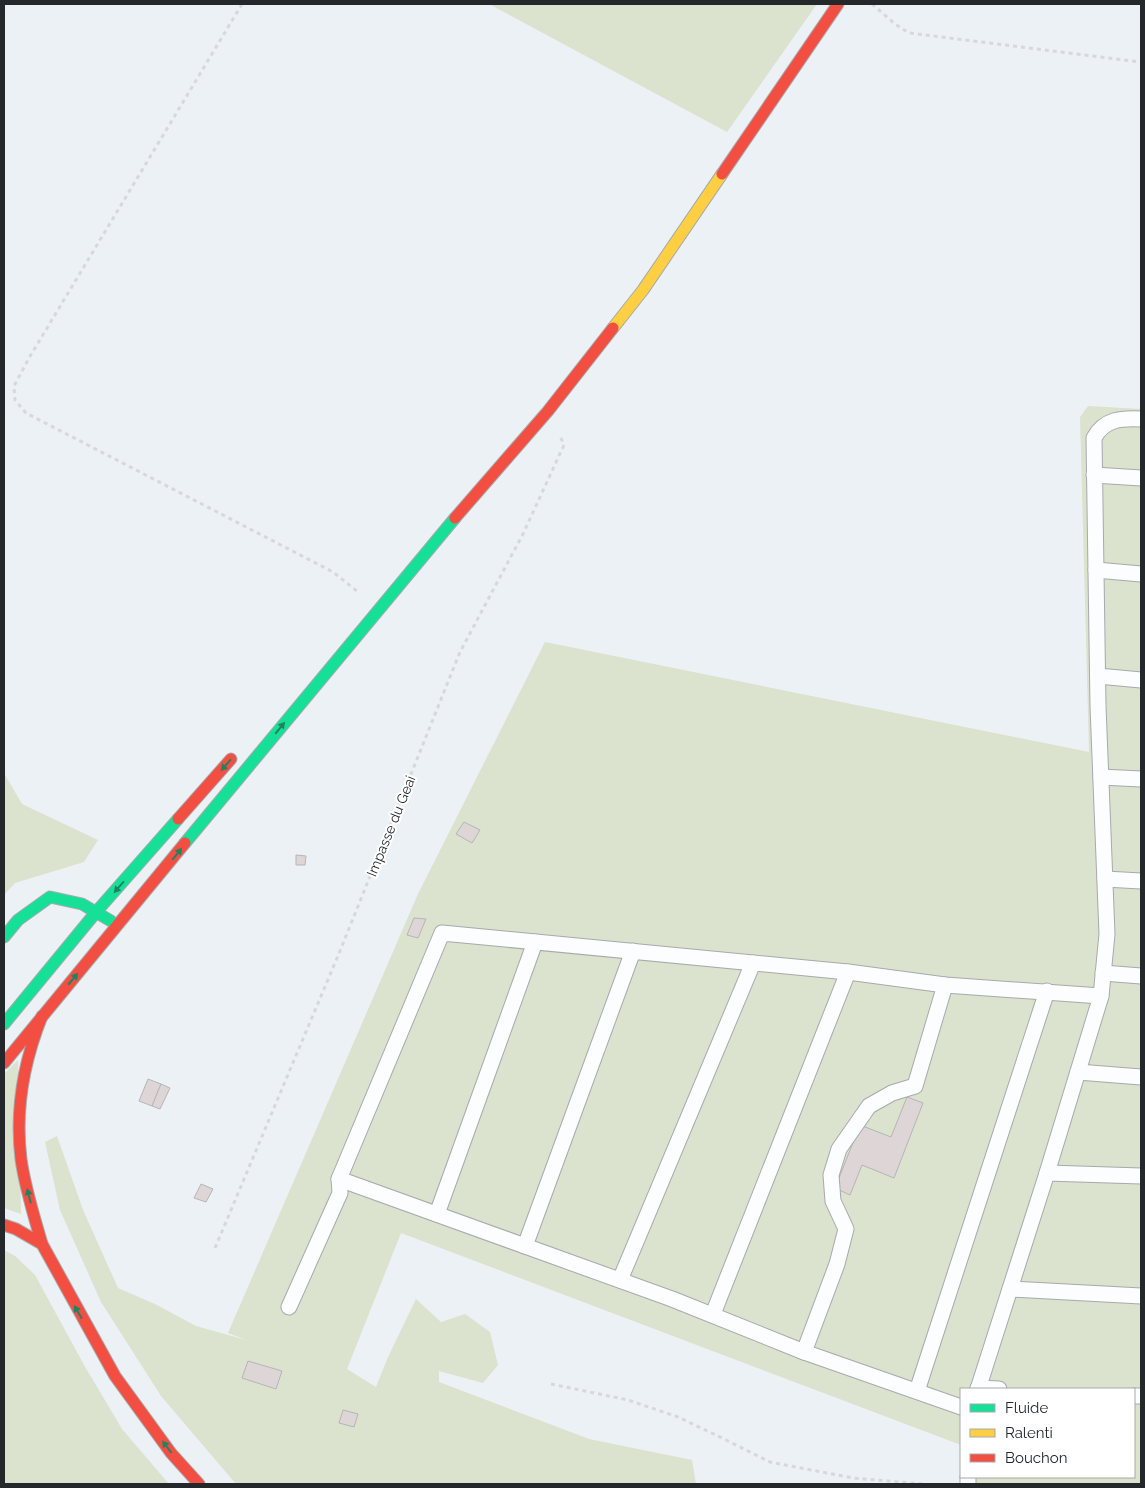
<svg xmlns="http://www.w3.org/2000/svg" width="1145" height="1488" font-family="Raleway,sans-serif">
<style>
.green{fill:#dbe2cd}
.building{fill:#ded6d6;stroke:#b5b5b7}
.lines{fill:none;stroke-linecap:round;stroke-linejoin:round}
.lane-casing{stroke:#a6aaad;stroke-width:17}
.fast-casing{stroke:#a6aaad;stroke-width:13}
.slow-casing{stroke:#a6aaad;stroke-width:13}
.jam-casing{stroke:#a6aaad;stroke-width:13}
.path{stroke:#d7d8d9;stroke-width:3;stroke-dasharray:4 4;stroke-linecap:butt}
.lane{stroke:#fcfdfe;stroke-width:15}
.fast{stroke:#16e098;stroke-width:11}
.slow{stroke:#ffcf43;stroke-width:11}
.jam{stroke:#f24e42;stroke-width:11}
.oneway{fill:#1d8462}
.labels{text-anchor:middle;dominant-baseline:central;stroke-width:4;stroke-linejoin:round;paint-order:stroke}
.street-label{font-size:14px;fill:#24282b;stroke:#fff}
</style>
<rect width="100%" height="100%" fill="#ecf1f6"/>
<g class="green">
<path d="M489,4H817L727,132Z"/>
<path d="M1088,406L1141,409V1484H960L961,1466V1477H1134V1389H961V1445L401,1233L347,1369L376,1387L388,1357L416,1299L441,1322L465,1314L490,1332L498,1365L483,1383L439,1371V1382L589,1439L692,1460L696,1484H236L161,1396L101,1302L60,1210L45,1142L57,1136L83,1210L118,1288L157,1305L196,1326L246,1340L228,1333L418,894L545,642L1089,752L1080,417Z"/>
<path d="M4,773L22,804L98,840L84,862L15,883L4,895Z"/>
<path d="M18,1060L21,1214L4,1208V1074Z"/>
<path d="M4,1250L15,1256L35,1275L84,1365L122,1429L169,1484H4Z"/>
</g>
<g class="building">
<path d="M464,822L480,830L472,843L456,834Z"/>
<path d="M296,855L306,856L305,865H296Z"/>
<path d="M414,918L426,919L418,938L407,935Z"/>
<path d="M148,1079L161,1084L152,1106L139,1101Z"/>
<path d="M161,1084L170,1088L160,1109L152,1106Z"/>
<path d="M907,1097L923,1103L894,1178L862,1165L850,1195L835,1188L860,1125L891,1137Z"/>
<path d="M201,1184L213,1189L206,1202L194,1198Z"/>
<path d="M248,1361L282,1371L276,1389L242,1378Z"/>
<path d="M343,1410L358,1414L354,1427L339,1423Z"/>
</g>
<g class="lines">
<defs>
<g id="lane">
<path d="M1094,475L1141,478"/>
<path d="M1096,570L1141,574"/>
<path d="M1098,676L1141,680"/>
<path d="M1101,777L1141,779"/>
<path d="M1105,879L1141,881"/>
<path d="M1103,973L1141,976"/>
<path d="M1101,996L1107,934L1098,706L1094,438C1104,419 1121,418 1141,419"/>
<path d="M1078,1072L1141,1077"/>
<path d="M437,1214L535,942"/>
<path d="M525,1246L633,951"/>
<path d="M620,1280L753,963"/>
<path d="M1010,1289L1141,1296"/>
<path d="M289,1307L340,1193L339,1179"/>
<path d="M713,1314L848,972"/>
<path d="M804,1352L837,1264L846,1229L833,1201L831,1175L839,1149L869,1106L892,1093L915,1086L945,985"/>
<path d="M978,1388L999,1389"/>
<path d="M978,1389L1047,1173L1141,1176"/>
<path d="M917,1391L1047,991"/>
<path d="M1134,1396H1141"/>
<path d="M961,1407L804,1352L672,1299L339,1179L442,933L848,972L945,985L1101,996L1047,1173"/>
<path d="M968,1484V1477"/>
</g>
<g id="fast">
<path d="M185,843L455,518"/>
<path d="M4,937L18,920L50,897L82,904L111,921"/>
<path d="M4,1024L97,911L178,819"/>
</g>
<path id="slow" d="M613,328L643,290L722,174"/>
<g id="jam">
<path d="M722,174L838,4"/>
<path d="M455,518L548,411L613,328"/>
<path d="M178,819L231,759"/>
<path d="M42,1016C24,1061 15,1110 21,1159C25,1188 34,1216 42,1244"/>
<path d="M4,1063L185,843"/>
<path d="M4,1225L16,1229L42,1244L115,1376L171,1453L199,1484"/>
</g>
</defs>
<use href="#lane" class="lane-casing"/>
<use href="#fast" class="fast-casing"/>
<use href="#slow" class="slow-casing"/>
<use href="#jam" class="jam-casing"/>
<g class="path">
<path d="M242,4L29,358L14,386L15,400L26,413L333,572L358,592"/>
<path d="M872,4L895,24L909,33L1141,62"/>
<path d="M215,1248L340,951L460,652L523,534L564,445L560,436"/>
<path d="M551,1384L628,1400L678,1417L722,1438L770,1462L853,1478L923,1484"/>
</g>
<use href="#lane" class="lane"/>
<use href="#fast" class="fast"/>
<use href="#slow" class="slow"/>
<use href="#jam" class="jam"/>
</g>
<defs><path id="oneway-solid" d="M-6-.8H1V-3.2L6.5 0L1 3.2V.8H-6Z" transform="scale(1.25)"/></defs>
<g class="oneway">
<use href="#oneway-solid" transform="translate(280 728) rotate(-51)"/>
<use href="#oneway-solid" transform="translate(226 765) rotate(131)"/>
<use href="#oneway-solid" transform="translate(177 854) rotate(-51)"/>
<use href="#oneway-solid" transform="translate(119 887) rotate(131)"/>
<use href="#oneway-solid" transform="translate(73 979) rotate(-50)"/>
<use href="#oneway-solid" transform="translate(29 1196) rotate(-104)"/>
<use href="#oneway-solid" transform="translate(78 1312) rotate(-120)"/>
<use href="#oneway-solid" transform="translate(167 1447) rotate(-127)"/>
</g>
<g class="labels">
<g class="street-label">
<text transform="translate(391 826) rotate(-68)">Impasse du Geai</text>
</g>
</g>
<rect width="1145" height="1488" fill="none" stroke="#24282b" stroke-width="10"/>
<rect x="960" y="1388" width="175" height="90" fill="#ffffff" stroke="#a7a9aa"/>
<rect x="970" y="1404" width="25" height="8" fill="#16e098" stroke="#a7a9aa"/>
<text x="1005" y="1413" font-size="15" fill="#24282b">Fluide</text>
<rect x="970" y="1429" width="25" height="8" fill="#ffcf43" stroke="#a7a9aa"/>
<text x="1005" y="1438" font-size="15" fill="#24282b">Ralenti</text>
<rect x="970" y="1454" width="25" height="8" fill="#f24e42" stroke="#a7a9aa"/>
<text x="1005" y="1463" font-size="15" fill="#24282b">Bouchon</text>
</svg>
